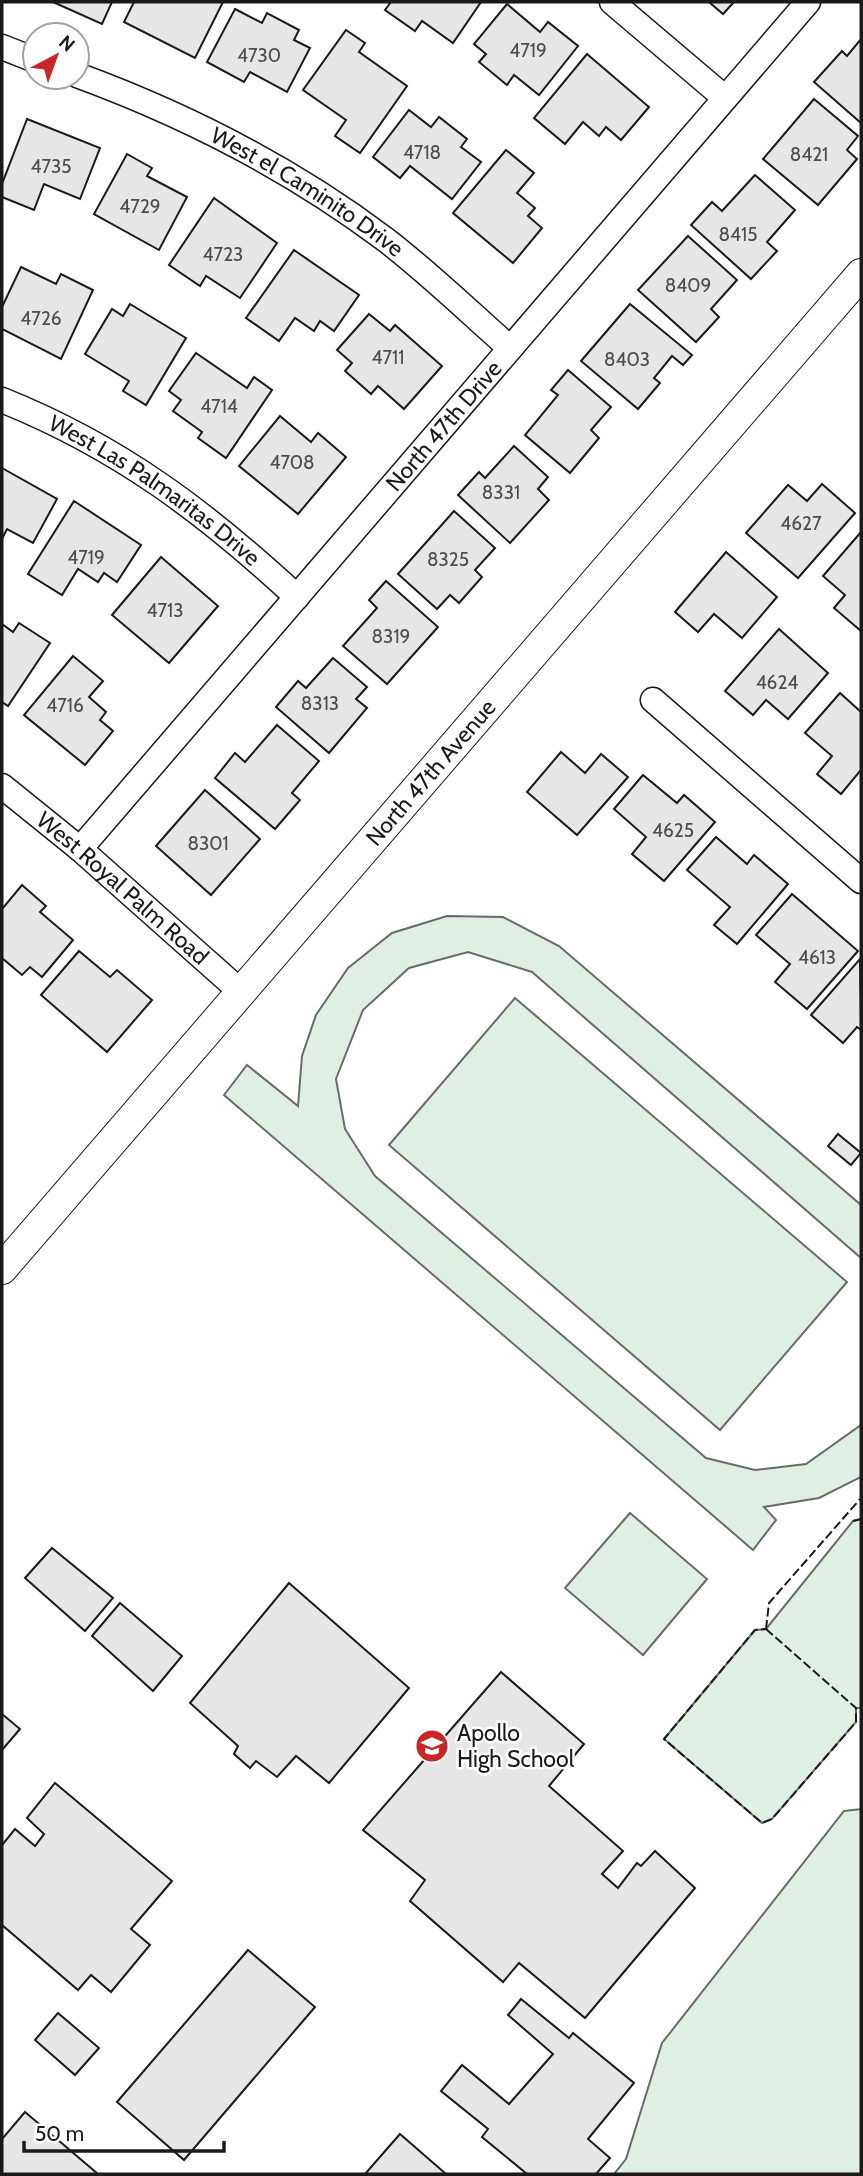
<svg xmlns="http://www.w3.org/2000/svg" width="863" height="2176" font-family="Cabin,sans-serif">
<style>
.green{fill:#e0efe3;stroke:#6a6a6a;stroke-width:2}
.building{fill:#e6e6e6;stroke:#1a1a1a;stroke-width:2}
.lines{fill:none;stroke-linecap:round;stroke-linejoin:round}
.minor-casing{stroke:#1a1a1a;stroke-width:27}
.tertiary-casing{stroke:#1a1a1a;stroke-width:32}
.minor{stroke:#fff;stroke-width:24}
.tertiary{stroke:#fff;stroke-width:30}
.fence{stroke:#1a1a1a;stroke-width:2;stroke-dasharray:9 3.5;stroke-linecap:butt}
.labels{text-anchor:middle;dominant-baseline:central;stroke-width:5;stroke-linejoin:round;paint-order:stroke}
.number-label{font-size:19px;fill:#4d4d4d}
.street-label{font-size:23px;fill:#1a1a1a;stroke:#fff}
.poi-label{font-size:23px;fill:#1a1a1a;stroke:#fff;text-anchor:start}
</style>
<rect width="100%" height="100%" fill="#fff"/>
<g class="green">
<path d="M447,916L503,917L559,946L861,1205V1258L532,972L468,952L409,968L363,1010L336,1079L345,1129L375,1176L706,1458L755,1470L806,1464L861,1425V1477L819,1498L764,1507L776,1520L753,1550L224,1095L247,1065L298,1106L302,1056L316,1015L348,968L392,933Z"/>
<path d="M515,998L847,1282L720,1430L389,1145Z"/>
<path d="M630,1513L707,1579L643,1655L565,1588Z"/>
<path d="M861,1519V1708H856V1722L772,1819L762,1823L664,1739L755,1630L766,1629L853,1521Z"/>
<path d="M861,1809V2174H614L626,2159L662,2043L844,1811Z"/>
</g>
<g class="building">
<path d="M53,2H112L102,24Z"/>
<path d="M134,2H223L195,58L124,22Z"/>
<path d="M391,2H481L453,43L422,21L415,31L385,10Z"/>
<path d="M709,2H734L723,14Z"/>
<path d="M507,4L540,32L548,22L578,46L539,95L514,75L507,85L479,62L486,54L474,44Z"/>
<path d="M235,9L262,23L267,13L299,30L294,40L310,48L287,92L250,72L244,82L207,62Z"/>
<path d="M346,30L365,43L359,52L407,86L360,153L335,136L346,120L303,90Z"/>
<path d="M861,39V123L814,82L842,51L847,56Z"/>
<path d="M587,54L649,107L621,140L606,127L599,136L583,122L565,144L534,118Z"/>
<path d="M814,99L858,136L847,150L857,159L818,205L763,159Z"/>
<path d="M409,110L431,127L439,117L467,139L461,147L481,162L452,199L410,166L400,178L373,157Z"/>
<path d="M27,119L100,148L80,199L44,184L34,210L2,197V184Z"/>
<path d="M506,150L534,173L517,193L535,208L528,216L542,228L513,263L453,213Z"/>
<path d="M127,154L152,168L147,176L187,197L159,250L94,214Z"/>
<path d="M755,175L795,210L767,242L777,251L751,279L691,225L712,202L722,211Z"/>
<path d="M214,198L277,243L240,298L206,276L200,286L169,265Z"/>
<path d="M688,236L737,280L711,309L719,317L696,342L638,290Z"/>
<path d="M294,250L359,295L334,331L320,321L314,331L295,318L279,341L246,318Z"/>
<path d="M21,267L56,284L61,274L93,290L61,359L2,329V307Z"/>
<path d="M130,304L186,338L146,405L123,391L129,381L85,354L112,309L123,316Z"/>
<path d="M630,304L692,355L683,365L672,356L654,378L660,383L638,409L581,361Z"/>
<path d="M369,314L390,331L395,325L442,366L404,409L378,386L371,394L345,371L352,363L337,350Z"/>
<path d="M196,353L247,388L254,377L272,390L226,458L198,438L202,432L173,411L181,400L169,391Z"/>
<path d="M568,370L611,407L591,430L599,438L570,473L525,435L558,395L551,390Z"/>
<path d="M280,416L311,442L318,433L346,457L298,514L239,466Z"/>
<path d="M514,446L548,477L538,489L549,500L510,543L458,495L479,472L485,478Z"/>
<path d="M2,468L57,499L33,543L7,529L2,539Z"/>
<path d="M822,484L855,513L798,578L746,533L788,485L807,501Z"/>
<path d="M74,501L141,545L117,582L104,573L98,582L78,569L62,595L28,574Z"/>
<path d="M454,511L495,548L475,570L482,577L459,603L450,595L437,609L398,574Z"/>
<path d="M861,532V631L834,608L845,595L823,576Z"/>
<path d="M726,552L777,597L742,638L714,614L698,632L675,612Z"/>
<path d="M161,557L218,606L169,663L112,615Z"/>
<path d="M386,581L438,627L387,684L343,646L377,608L369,600Z"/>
<path d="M19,623L50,643L8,706L2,702V624L13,632Z"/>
<path d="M779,629L828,673L788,719L766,700L753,715L725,691Z"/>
<path d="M73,656L103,681L89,697L106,712L100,720L113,731L85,765L24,715Z"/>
<path d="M333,658L367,687L356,699L367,708L329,753L276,707L298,681L306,688Z"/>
<path d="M840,693L861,712V770L841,794L817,774L832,756L805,733Z"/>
<path d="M277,725L319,761L292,793L300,800L275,829L215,778L235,753L245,762Z"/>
<path d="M561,752L585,773L601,754L628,777L577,835L527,792Z"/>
<path d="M643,775L677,803L684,795L715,822L664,881L632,854L646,837L614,809Z"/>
<path d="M205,790L260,839L211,895L156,846Z"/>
<path d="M716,837L747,864L754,855L788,884L737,944L714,925L730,907L687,870Z"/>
<path d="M22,885L46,906L40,912L73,940L42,977L30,967L22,975L2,958V909Z"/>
<path d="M792,894L858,951L807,1009L775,982L790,964L756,935Z"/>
<path d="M79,951L110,977L117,970L152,1000L107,1052L41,995Z"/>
<path d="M860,959L861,1030L857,1027L843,1043L811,1015Z"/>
<path d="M838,1134L861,1153L851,1165L828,1146Z"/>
<path d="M52,1548L113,1598L85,1631L25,1578Z"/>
<path d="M289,1583L409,1688L329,1783L296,1756L277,1777L256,1761L250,1768L234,1754L238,1746L190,1703Z"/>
<path d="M120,1603L182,1656L153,1691L92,1636Z"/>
<path d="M501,1672L584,1744L549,1786L623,1851L602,1874L618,1888L637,1863L641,1866L655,1851L695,1888L585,2018L519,1963L503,1982L410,1901L425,1880L363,1830Z"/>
<path d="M2,1714L20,1729L2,1750Z"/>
<path d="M55,1783L172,1881L131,1929L150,1945L111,1992L91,1975L78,1990L2,1925V1845L15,1829L35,1846L44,1834L27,1818Z"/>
<path d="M248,1950L315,2007L184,2160L117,2102Z"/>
<path d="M521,1999L569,2038L573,2033L634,2083L588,2139L610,2158L596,2174H527L482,2137L488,2129L441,2091L462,2065L509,2104L553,2054L508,2015Z"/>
<path d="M58,2013L99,2048L75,2075L35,2040Z"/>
<path d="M25,2112L98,2174H2V2139Z"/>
<path d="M400,2134L446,2174H365Z"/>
</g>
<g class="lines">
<defs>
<g id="minor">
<path d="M612,2L725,98"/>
<path d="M2,47L35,60"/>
<path id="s1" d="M77,75C186,115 293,170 386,240C429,273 469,312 510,348"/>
<path id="s2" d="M2,400C119,447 205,512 297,597"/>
<path d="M653,700L861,881"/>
<path id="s3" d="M2,786L80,849L240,991"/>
<path id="s4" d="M80,849L808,2"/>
</g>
<g id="tertiary">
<path id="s5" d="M2,1269L861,274"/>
</g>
</defs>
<use href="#minor" class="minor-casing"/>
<use href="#tertiary" class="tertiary-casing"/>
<use href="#minor" class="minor"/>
<use href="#tertiary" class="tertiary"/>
<g class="fence">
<path d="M853,1521L861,1519"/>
<path d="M766,1629L856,1708V1722L772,1819L762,1823L664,1739L755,1630Z"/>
<path d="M766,1629L769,1603L861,1498"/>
</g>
</g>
<defs>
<symbol id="school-disc" viewBox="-11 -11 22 22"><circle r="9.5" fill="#c62828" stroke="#fff"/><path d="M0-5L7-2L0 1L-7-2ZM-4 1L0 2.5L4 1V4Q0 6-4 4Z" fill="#fff"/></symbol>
</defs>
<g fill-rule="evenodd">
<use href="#school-disc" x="413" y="1727" width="38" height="38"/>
</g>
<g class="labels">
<g class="number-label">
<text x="528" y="50">4719</text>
<text x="259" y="55">4730</text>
<text x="422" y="152">4718</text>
<text x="809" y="154">8421</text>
<text x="51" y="166">4735</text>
<text x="140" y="206">4729</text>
<text x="738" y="234">8415</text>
<text x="223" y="254">4723</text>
<text x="688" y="285">8409</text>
<text x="41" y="318">4726</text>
<text x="388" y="357">4711</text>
<text x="627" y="359">8403</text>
<text x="219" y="406">4714</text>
<text x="292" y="462">4708</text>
<text x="501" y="492">8331</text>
<text x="801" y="523">4627</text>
<text x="86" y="557">4719</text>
<text x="448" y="559">8325</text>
<text x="165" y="610">4713</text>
<text x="391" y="636">8319</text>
<text x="777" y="682">4624</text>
<text x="320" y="703">8313</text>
<text x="65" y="705">4716</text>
<text x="673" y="830">4625</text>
<text x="208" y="843">8301</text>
<text x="817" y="957">4613</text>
</g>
<g class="street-label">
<text stroke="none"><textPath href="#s1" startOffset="259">West el Caminito Drive</textPath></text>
<text stroke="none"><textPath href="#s4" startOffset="558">North 47th Drive</textPath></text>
<text stroke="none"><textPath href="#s2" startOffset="178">West Las Palmaritas Drive</textPath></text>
<text stroke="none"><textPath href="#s5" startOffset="656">North 47th Avenue</textPath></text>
<text stroke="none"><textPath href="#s3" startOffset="158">West Royal Palm Road</textPath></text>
</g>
<g class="poi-label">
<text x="457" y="1733">Apollo<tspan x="457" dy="26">High School</tspan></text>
</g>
</g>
<rect width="863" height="2176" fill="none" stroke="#1a1a1a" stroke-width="7"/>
<g transform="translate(56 56) rotate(41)"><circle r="33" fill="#ffffff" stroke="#a3a3a3" stroke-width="2"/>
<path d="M0-5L12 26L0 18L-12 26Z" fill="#c62828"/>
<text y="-10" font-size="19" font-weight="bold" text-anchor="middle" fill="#1a1a1a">N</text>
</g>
<path d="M24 2141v10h200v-10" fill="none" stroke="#1a1a1a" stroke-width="3.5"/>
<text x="35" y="2141" font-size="21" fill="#1a1a1a" stroke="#ffffff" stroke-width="5" paint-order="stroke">50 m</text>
</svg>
